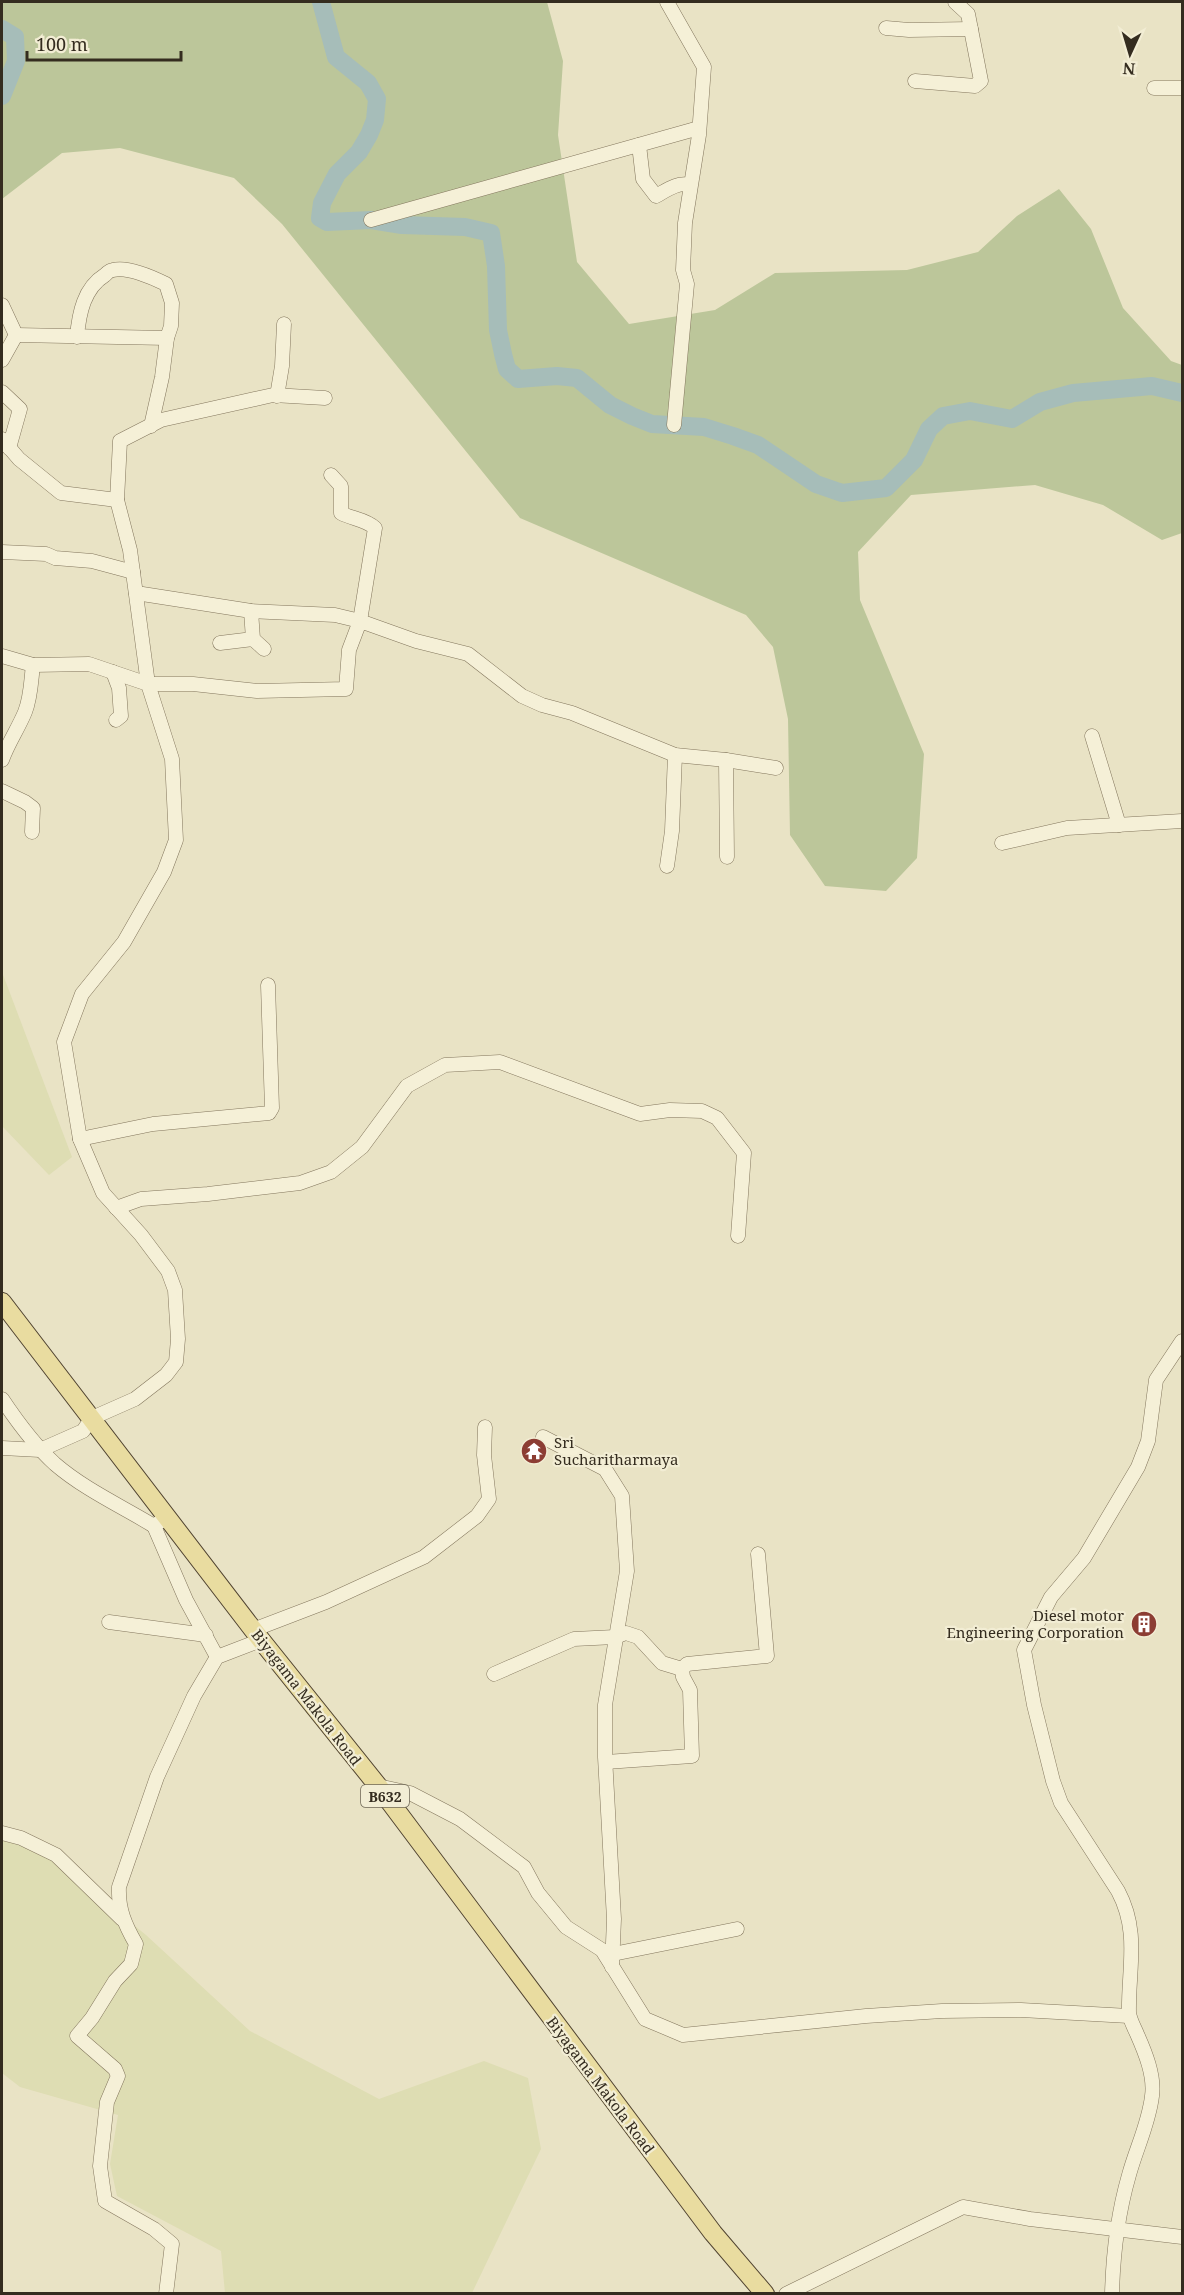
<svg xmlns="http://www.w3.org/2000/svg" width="1184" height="2295" font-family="'Noto Serif',serif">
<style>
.farmland{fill:#deddb3}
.green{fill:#bcc69a}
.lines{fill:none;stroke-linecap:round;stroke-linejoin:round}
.river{stroke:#a6bdb9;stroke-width:18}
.minor-casing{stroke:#83765d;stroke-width:15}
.major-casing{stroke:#514431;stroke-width:20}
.minor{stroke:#f5f0d7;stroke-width:14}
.major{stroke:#e9dca0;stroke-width:18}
.labels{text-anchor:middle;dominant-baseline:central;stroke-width:4.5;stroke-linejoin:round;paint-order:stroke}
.shield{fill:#f2edd4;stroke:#6d6655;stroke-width:1.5}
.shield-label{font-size:14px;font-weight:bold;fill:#342c1f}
.poi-label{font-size:15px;fill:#342c1f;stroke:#f2edd4;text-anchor:start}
.street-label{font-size:15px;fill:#342c1f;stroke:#f2edd4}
</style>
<rect width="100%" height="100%" fill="#e9e3c5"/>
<g class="farmland">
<path d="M2,972L72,1157L49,1175L2,1126Z"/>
<path d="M2,1840L17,1843L53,1860L146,1935L250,2031L379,2099L484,2061L528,2078L541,2149L472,2293H225L221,2251L117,2196L110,2164L118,2115L20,2087L2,2073Z"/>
</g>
<path class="green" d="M2,2H547L563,61L558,135L577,262L629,324L715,310L775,273L907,270L978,252L1017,216L1059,189L1091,229L1123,308L1171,361L1182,365V533L1162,540L1103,505L1035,485L911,495L858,552L860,600L924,754L917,858L886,891L825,886L790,835L788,719L773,647L746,615L520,518L282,224L234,178L120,148L62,153L2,199Z"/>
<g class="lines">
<g class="river">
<path d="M321,2L336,57L368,83L377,99L375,120L369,135L359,152L337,174L322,203L320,218L327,222L371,220L402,225L465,227L491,233L496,266L498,330L503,354L507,369L518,379L557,376L577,378L610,405L632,416L652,424L704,427L733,436L758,445L816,484L842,493L886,488L914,460L929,429L943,416L970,411L1012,419L1040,402L1073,393L1152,386L1182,393"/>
<path d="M2,29L15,37L16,61L2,96"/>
</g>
<defs>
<g id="minor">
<path d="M667,2L704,67L699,135L685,223L683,270L687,284L674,425"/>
<path d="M886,28L909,30L971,29"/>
<path d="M915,81L975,86L981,81L968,14L955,2"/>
<path d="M1154,88H1182"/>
<path d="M639,145L643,179L656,196C667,190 677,182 690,185"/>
<path d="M371,220L699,128"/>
<path d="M2,305L16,335"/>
<path d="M16,335L167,338"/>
<path d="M77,337C79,313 84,288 105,275C107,273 110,270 113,270C127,266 154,278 166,284L172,303L171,326L167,338L162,377L151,426"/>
<path d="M2,360L16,335"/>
<path d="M2,392L20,409L9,448"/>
<path d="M277,396L282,366L284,324"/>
<path d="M325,398L273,395L161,420L120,441L117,500L130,550L148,684H193L257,691L346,689L349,650L360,621L416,641L468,654L522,696L542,705L572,713L675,755L726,760L776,768"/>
<path d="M2,439L19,459L61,493L117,500"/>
<path d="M2,552L46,554L55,558L92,561L133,572"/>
<path d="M136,593L251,611L335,615L360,621L375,528C365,519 352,519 341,513V486L331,475"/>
<path d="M251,611L253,639L264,649"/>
<path d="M220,643L253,639"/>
<path d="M2,656L33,665L89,664L148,684L172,759L176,840L164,872L124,942L82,994L64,1042L80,1139L103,1193L141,1235L168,1271L175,1290L178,1339L176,1362L166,1375L135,1399L92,1418L83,1431L40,1450L2,1448"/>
<path d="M113,672L119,688L121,716L116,720"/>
<path d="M1092,736L1119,825"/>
<path d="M2,760C8,743 18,729 25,712C31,697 31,681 33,665"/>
<path d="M726,760L727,857"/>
<path d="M2,791L25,802L33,808L32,832"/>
<path d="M1002,843L1067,828L1182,821"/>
<path d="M667,866L672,831L675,755"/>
<path d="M80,1139L153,1124L269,1113L272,1108L268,985"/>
<path d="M116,1208L141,1199L208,1194L300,1183L331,1172L362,1147L407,1086L445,1065L500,1062L640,1114L670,1110L702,1111L717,1118L744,1153L738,1236"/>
<path d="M2,1399C18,1423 34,1445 55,1464C84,1489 121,1506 154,1526"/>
<path d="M543,1437L605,1469L622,1496L627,1571L605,1705V1757L614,1919L612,1967"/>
<path d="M161,1521L154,1526L186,1600L217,1657"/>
<path d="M109,1622L206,1635"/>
<path d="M253,1630L326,1602L424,1557L477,1516L489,1499L484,1455L485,1427"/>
<path d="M494,1674L574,1639L615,1637L626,1633L638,1637L662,1663L682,1669"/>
<path d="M606,1762L692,1756L690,1690L683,1677L682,1669L687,1664L767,1656L758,1554"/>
<path d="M378,1786L410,1793L460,1819L524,1867L538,1893L566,1927L602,1950L645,2019L683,2035L866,2016L942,2011L1021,2010L1129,2016"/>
<path d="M2,1833L21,1838L56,1855L122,1919"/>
<path d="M613,1954L737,1929"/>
<path d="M166,2294L172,2244L154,2229L105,2201L100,2166L107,2102L118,2076L115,2069L77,2036L92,2018L115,1981L131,1964L136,1944C125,1925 118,1909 119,1887L157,1777L194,1696L217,1657L261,1640"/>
<path d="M786,2294L963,2207L1030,2219L1182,2237"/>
<path d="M1112,2294C1113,2254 1118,2213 1129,2175C1136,2149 1149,2123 1152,2096C1155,2076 1145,2052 1137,2034C1134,2027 1130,2020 1129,2013C1128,1969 1140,1932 1118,1891L1061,1803L1053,1781L1034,1705L1024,1650L1051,1597L1084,1558L1138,1467L1148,1441L1156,1380L1182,1341"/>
</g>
<path id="major" d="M2,1302L261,1640L378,1786L713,2233L765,2294"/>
</defs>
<use href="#minor" class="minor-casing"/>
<use href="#major" class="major-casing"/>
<use href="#minor" class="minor"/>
<use href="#major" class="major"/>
</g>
<defs>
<symbol id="temple-disc" viewBox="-11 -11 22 22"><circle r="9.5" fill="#8c3d33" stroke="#f2edd4"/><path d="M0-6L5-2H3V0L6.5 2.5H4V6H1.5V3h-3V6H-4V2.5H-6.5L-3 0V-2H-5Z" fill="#fff"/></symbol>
<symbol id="building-disc" viewBox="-11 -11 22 22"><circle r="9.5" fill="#8c3d33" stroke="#f2edd4"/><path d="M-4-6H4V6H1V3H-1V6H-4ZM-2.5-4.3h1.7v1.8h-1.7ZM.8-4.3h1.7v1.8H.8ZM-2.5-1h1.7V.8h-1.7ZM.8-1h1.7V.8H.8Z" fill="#fff"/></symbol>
</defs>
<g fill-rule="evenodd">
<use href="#temple-disc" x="519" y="1436" width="30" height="30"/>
<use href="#building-disc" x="1129" y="1609" width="30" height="30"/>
</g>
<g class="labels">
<rect class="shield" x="361" y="1785" width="48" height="22" rx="4.5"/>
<g class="shield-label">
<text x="385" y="1796">B632</text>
</g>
<g class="poi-label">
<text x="554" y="1442">Sri<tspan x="554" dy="17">Sucharitharmaya</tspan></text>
<text x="1124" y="1615" text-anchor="end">Diesel motor<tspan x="1124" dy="17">Engineering Corporation</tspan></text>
</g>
<g class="street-label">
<text transform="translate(307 1697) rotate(52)">Biyagama Makola Road</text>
<text transform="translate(601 2085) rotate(53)">Biyagama Makola Road</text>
</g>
</g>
<rect width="1184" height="2295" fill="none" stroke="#342c1f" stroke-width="6"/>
<g transform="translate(1130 54) rotate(184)" stroke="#f2edd4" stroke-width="4.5" paint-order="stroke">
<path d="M0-4.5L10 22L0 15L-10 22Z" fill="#342c1f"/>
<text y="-9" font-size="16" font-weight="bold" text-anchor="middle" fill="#342c1f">N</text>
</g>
<path d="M27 51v9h154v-9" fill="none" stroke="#342c1f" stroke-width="3"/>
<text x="36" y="51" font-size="18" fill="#342c1f" stroke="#f2edd4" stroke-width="4.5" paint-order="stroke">100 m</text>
</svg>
